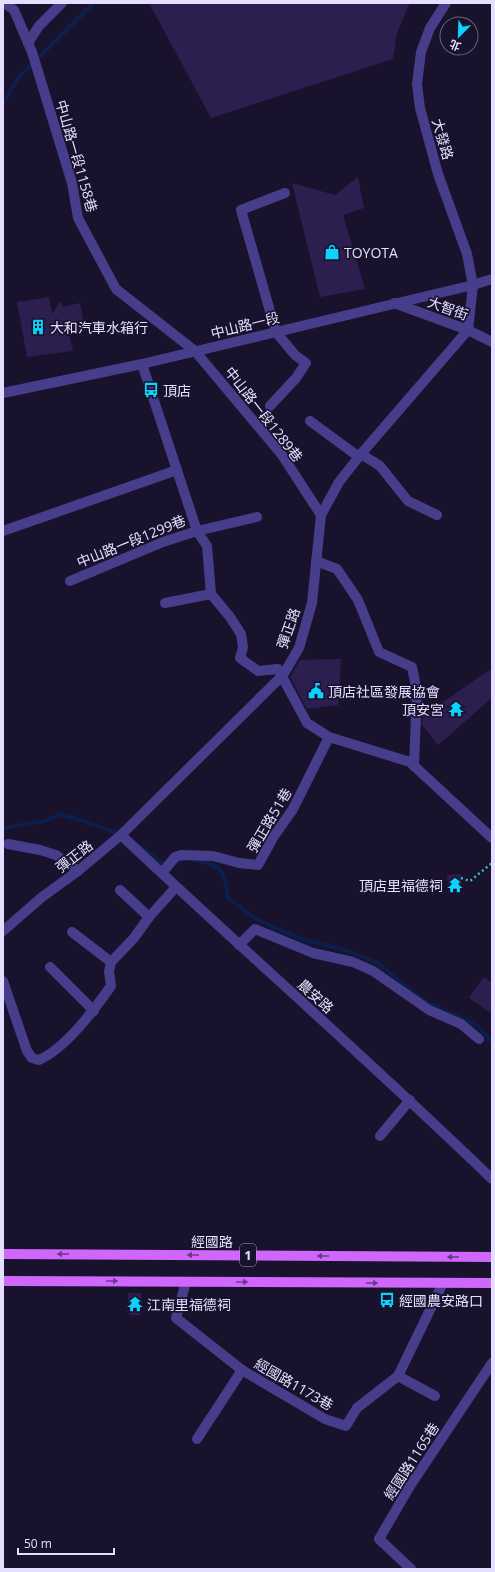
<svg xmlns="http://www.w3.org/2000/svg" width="495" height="1572" font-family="'Open Sans','Noto Sans TC',sans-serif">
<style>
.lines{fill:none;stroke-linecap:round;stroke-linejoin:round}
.stream{stroke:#0c1f4c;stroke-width:4}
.building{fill:#2c1e4e}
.path{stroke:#33bcbe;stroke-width:2.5;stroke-dasharray:2 3;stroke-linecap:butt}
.minor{stroke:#473e8b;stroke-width:10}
.major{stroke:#d067fd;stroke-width:10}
.oneway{fill:#6b388b}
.labels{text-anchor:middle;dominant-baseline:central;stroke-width:3.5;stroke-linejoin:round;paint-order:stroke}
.shield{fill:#19122d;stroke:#a8a2c0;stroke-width:1}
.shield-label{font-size:13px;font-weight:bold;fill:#e5dfff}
.street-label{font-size:14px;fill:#e5dfff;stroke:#19122d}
.poi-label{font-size:14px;fill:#e5dfff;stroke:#19122d;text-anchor:start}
</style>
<rect width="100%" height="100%" fill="#19122d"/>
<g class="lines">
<g class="stream">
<path d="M3,104L18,78L94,3"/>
<path d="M3,828L45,821L61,814L101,827L119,834"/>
<path d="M131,840L165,865H173L186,858"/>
<path d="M194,860C223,865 224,870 228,898L256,919L301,939L342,949L378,963L424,1001L478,1026L492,1042"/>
</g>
</g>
<g class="building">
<path d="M149,3H410L397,33L393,59L211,118Z"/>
<path d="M358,177L364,208L343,215L365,289L320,297L292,183L335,195Z"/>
<path d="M49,297L52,314L61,301L63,307L80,303L85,331L69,334L73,351L27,357L17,302Z"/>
<path d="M341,659L338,705L307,709L290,677L300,660Z"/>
<path d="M492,668V698L438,745L422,725L423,716Z"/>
<path d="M461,874L462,892L448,893L447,875Z"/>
<path d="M484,977L492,983V1014L469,998Z"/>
<path d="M128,1293H141L140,1315H129Z"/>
</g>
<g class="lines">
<path class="path" d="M461,878L470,881L492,863"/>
<g class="minor">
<path d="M4,3L14,10L32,52L72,183L78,218L116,289L195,351L282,455L321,515"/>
<path d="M28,43L39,26L62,3"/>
<path d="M394,303L468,330L492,342"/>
<path d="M3,393L142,364L473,285L492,279"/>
<path d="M270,406L296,378L306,363L295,355L276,332L241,210L285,193"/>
<path d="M310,421L359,457"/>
<path d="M361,454L380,466L408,501L437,515"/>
<path d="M257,517L197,531L207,546L211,594L230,617L241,634L243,647L240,658L258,671L278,669L307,723L329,737L410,762L492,838"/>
<path d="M3,531L177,470"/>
<path d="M316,561L337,569L358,600L379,652L412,667L417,692L414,766"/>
<path d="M70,581L163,542L197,531L142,364"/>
<path d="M165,603L211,594"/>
<path d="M121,835C244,951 371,1062 492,1179"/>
<path d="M8,844L40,850L56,855L78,871"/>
<path d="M162,873L175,857L181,855L213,856L239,863L258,865L274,836L293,809L329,737"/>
<path d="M120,890L149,917"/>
<path d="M3,931L42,897L78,871L121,835L283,675L299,648L312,603L321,515L339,482L361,454L468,330L473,285L467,254L438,174L420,108L417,84L421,52L430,28L446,3"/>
<path d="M72,932L111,962"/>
<path d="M239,945L255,929L313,953L353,962L373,971L429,1010L461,1024L479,1039"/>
<path d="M50,967L94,1011"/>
<path d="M3,981L27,1051L32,1058L39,1060C66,1048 94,1010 111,986L109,971L111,962L134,938L149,917L176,887"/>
<path d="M380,1136L410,1100"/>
<path d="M186,1282L176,1318L242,1370L325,1419L346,1426L357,1408L398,1376L443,1283"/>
<path d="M398,1376L435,1396"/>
<path d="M197,1439L242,1370"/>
<path d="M411,1569L379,1539L410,1486L492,1363"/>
</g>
<g class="major">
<path d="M3,1254L492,1257"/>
<path d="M3,1281L492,1283"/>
</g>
</g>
<defs><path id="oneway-solid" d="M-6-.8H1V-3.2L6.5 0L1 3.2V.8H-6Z"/></defs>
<g class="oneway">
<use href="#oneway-solid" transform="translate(63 1254) rotate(-180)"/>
<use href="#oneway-solid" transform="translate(193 1255) rotate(-180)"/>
<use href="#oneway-solid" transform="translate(323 1256) rotate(-180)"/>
<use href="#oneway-solid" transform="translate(453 1257) rotate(-180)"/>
<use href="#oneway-solid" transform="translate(112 1281)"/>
<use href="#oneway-solid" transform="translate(242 1282)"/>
<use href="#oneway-solid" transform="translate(372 1283)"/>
</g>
<defs>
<symbol id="shop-bare" viewBox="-9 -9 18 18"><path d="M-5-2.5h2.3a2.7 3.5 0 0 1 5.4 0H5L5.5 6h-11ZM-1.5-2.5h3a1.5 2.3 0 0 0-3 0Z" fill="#0dd2fc" stroke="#19122d" stroke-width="2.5" paint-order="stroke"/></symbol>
<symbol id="building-bare" viewBox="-9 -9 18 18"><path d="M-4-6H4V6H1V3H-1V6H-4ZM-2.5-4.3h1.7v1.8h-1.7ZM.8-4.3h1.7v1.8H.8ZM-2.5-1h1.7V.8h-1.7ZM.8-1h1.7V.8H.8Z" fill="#0dd2fc" stroke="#19122d" stroke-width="2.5" paint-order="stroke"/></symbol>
<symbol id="bus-bare" viewBox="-9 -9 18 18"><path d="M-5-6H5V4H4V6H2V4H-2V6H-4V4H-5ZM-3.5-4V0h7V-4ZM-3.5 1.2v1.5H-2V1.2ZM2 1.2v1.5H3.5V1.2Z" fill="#0dd2fc" stroke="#19122d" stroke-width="2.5" paint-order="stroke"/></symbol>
<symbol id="civic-bare" viewBox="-9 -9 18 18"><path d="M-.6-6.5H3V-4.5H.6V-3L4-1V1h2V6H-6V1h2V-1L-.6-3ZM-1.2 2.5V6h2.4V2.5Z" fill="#0dd2fc" stroke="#19122d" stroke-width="2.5" paint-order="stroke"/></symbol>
<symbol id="temple-bare" viewBox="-9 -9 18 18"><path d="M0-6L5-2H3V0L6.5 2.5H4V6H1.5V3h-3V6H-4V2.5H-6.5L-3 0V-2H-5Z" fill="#0dd2fc" stroke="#19122d" stroke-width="2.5" paint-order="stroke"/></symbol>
</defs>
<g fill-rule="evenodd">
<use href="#shop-bare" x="321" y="241" width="22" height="22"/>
<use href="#building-bare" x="27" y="316" width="22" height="22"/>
<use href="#bus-bare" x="140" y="379" width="22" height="22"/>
<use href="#civic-bare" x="305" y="680" width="22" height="22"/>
<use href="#temple-bare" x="445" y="698" width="22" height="22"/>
<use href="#temple-bare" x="444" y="874" width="22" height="22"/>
<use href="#bus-bare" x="376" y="1289" width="22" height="22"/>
<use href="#temple-bare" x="124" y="1293" width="22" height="22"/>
</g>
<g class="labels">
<rect class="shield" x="240" y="1244" width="16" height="22" rx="3"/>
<g class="shield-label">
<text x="248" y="1255">1</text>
</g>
<g class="street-label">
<text transform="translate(443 139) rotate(74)">大發路</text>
<text transform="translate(77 156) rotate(74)">中山路一段1158巷</text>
<text transform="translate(448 308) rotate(20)">大智街</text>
<text transform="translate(245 325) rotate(-14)">中山路一段</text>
<text transform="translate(264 414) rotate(52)">中山路一段1289巷</text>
<text transform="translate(131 541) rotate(-22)">中山路一段1299巷</text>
<text transform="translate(288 628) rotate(-71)">彈正路</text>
<text transform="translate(269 820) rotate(-59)">彈正路51巷</text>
<text transform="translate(74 856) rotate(-38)">彈正路</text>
<text transform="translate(316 996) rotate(42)">農安路</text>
<text x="212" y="1241">經國路</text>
<text transform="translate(294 1384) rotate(30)">經國路1173巷</text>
<text transform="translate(411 1461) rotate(-57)">經國路1165巷</text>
</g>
<g class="poi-label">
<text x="344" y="252">TOYOTA</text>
<text x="50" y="327">大和汽車水箱行</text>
<text x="163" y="390">頂店</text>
<text x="328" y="691">頂店社區發展協會</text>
<text x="444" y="709" text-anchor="end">頂安宮</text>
<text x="443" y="885" text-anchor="end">頂店里福德祠</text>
<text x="399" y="1300">經國農安路口</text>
<text x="147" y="1304">江南里福德祠</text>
</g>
</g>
<rect width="495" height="1572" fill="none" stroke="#e5dfff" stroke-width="8"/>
<g transform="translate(459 36) rotate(203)"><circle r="19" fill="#19122d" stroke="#6b6481"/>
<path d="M0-3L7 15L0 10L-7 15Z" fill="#0dd2fc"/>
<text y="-6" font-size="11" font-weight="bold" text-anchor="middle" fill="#e5dfff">北</text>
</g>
<path d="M18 1548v6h96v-6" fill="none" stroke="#e5dfff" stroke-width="2"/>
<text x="24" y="1548" font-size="12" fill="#e5dfff" stroke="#19122d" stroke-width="3" paint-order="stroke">50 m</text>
</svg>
